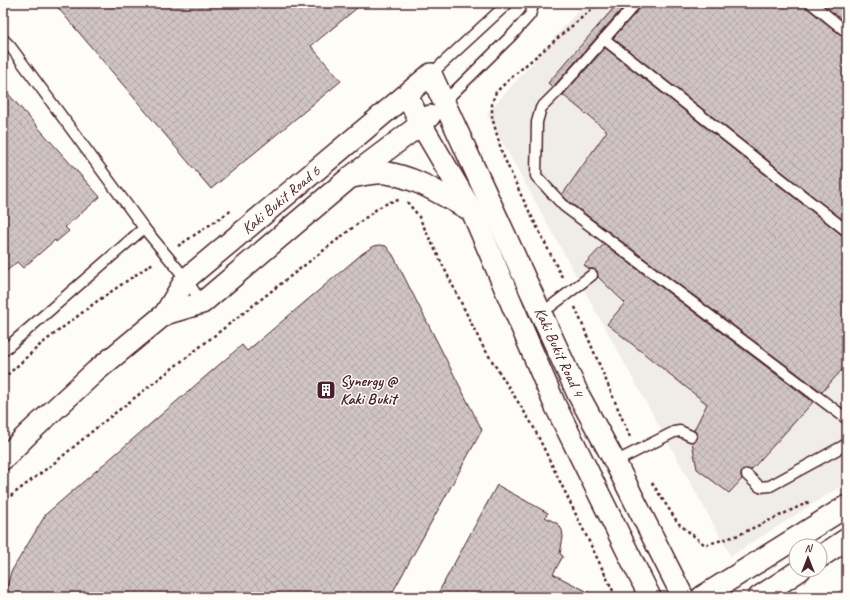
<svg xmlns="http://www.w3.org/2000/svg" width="850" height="600" font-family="Caveat,sans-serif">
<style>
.built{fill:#f0ece8}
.grass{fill:url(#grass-dots);stroke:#967e82}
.building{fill:url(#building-cross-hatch);stroke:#4a1f2b}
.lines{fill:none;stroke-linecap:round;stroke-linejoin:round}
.lane-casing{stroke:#4a1f2b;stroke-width:13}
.street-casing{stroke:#4a1f2b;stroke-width:24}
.path{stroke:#4a1f2b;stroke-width:2.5;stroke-dasharray:3 3;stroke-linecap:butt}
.lane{stroke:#fdfcf7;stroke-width:10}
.street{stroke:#fdfcf7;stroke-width:21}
.labels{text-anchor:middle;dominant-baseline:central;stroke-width:3;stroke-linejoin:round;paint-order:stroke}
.street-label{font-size:16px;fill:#4a1f2b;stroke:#fdfcf7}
.poi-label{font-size:16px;font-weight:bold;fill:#4a1f2b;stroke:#fdfcf7;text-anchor:start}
</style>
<defs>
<pattern id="grass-dots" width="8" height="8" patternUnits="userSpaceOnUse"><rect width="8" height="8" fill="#e3dcda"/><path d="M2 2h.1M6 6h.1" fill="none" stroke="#c4bcbb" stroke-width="1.8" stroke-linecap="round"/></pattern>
<pattern id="building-cross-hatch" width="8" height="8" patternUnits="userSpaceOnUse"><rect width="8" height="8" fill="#d0c5c4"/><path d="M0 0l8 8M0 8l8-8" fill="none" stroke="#b4a9a9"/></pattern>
</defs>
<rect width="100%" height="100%" fill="#fdfcf7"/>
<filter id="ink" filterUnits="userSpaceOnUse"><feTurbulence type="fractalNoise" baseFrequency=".025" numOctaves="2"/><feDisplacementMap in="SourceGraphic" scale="8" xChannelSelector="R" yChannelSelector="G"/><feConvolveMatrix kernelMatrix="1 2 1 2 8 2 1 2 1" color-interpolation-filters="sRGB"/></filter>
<g filter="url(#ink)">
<path class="built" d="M585,3H847V482L731,556L487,114Z"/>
<path class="grass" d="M847,587V597H830Z"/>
<g class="building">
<path d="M54,3H363L311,46L341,81L211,189Z"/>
<path d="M618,3H627L553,87L548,83Z"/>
<path d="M642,3H805L807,8L843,37L847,38V223L613,38L641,7Z"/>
<path d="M821,3H847V24Z"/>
<path d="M605,48L843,236L847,237V364L822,392L568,201L562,195L607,131L563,95Z"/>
<path d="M3,88L100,197L65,227L69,231L56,242L55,240L23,268L17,262L3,274Z"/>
<path d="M604,244L813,402L751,470L745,469L743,470L741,474L742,479L729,493L697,469L692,442L697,439V436L694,430L707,404L607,324L625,303L598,277L597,271L594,269H589L584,265Z"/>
<path d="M380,245L386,246L393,255L482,430L390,597H4L11,572L46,514L242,345L247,351L363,253L374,246Z"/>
<path d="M497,485L548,513L545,517L558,524L562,530L563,537L560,554L563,556L553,574L598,597H436Z"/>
</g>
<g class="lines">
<defs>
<g id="lane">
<path d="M636,3L558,91L541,108L537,122L536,176L564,206L847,419"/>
<path d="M811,3L847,32"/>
<path d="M3,39L10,46L144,228L186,279L202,303"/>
<path d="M604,39L847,231"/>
<path d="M431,74L508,3"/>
<path d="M444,102L513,34L530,15L534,3"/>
<path d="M542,313L592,275"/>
<path d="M3,351L144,228"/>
<path d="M615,462L674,432L680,431L691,436"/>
<path d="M747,475L760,487L770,486L847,444"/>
</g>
<g id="street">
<path d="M407,95L421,124L472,211L555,405L650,597"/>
<path d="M352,177C363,175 374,172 386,173C417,177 445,197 472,211"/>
<path d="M165,314L202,303L348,179L421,124L430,116"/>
<path d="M3,459L29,433L96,371L165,314L186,279L431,74L578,394L615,462L683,597"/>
<path d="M820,557L847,539"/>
<path d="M702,597L847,506"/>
<path d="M759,597L800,570"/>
</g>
</defs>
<use href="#lane" class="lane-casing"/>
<use href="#street" class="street-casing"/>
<g class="path">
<path d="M407,202L418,215L482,345L532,424L616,597"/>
<path d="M178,246L232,210"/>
<path d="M562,277L521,195L502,153L492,117V103L496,92L513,76L599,3"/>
<path d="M575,307L630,437"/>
<path d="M3,379L40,345L96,302L153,263"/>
<path d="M652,483L678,523L705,545L736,536L811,501"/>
<path d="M3,505L8,498L58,460L101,424L378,208L390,202L399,200"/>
</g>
<use href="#lane" class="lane"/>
<use href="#street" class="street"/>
</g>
</g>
<defs>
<symbol id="building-square" viewBox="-11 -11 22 22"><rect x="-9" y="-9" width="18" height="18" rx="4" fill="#4a1f2b" stroke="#fdfcf7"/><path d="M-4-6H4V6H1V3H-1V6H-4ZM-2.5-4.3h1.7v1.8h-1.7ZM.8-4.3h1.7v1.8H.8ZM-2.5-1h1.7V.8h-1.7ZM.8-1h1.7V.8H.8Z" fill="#fff"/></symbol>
</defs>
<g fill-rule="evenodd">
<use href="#building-square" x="315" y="379" width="22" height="22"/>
</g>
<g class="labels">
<g class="street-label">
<text transform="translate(281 200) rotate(-40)">Kaki Bukit Road 6</text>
<text transform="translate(559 352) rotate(65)">Kaki Bukit Road 4</text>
</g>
<g class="poi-label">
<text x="340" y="381">Synergy @<tspan x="340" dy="18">Kaki Bukit</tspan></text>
</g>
</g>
<rect width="850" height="600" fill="none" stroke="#fdfcf7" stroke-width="16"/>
<rect x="8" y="8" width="834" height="584" fill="none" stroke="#4a1f2b" stroke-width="1.5" filter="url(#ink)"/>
<g transform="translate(808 558)"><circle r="19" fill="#fdfcf7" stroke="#b5a4a5"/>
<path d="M0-3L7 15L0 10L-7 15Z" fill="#4a1f2b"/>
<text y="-6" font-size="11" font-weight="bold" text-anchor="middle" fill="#4a1f2b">N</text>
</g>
</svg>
